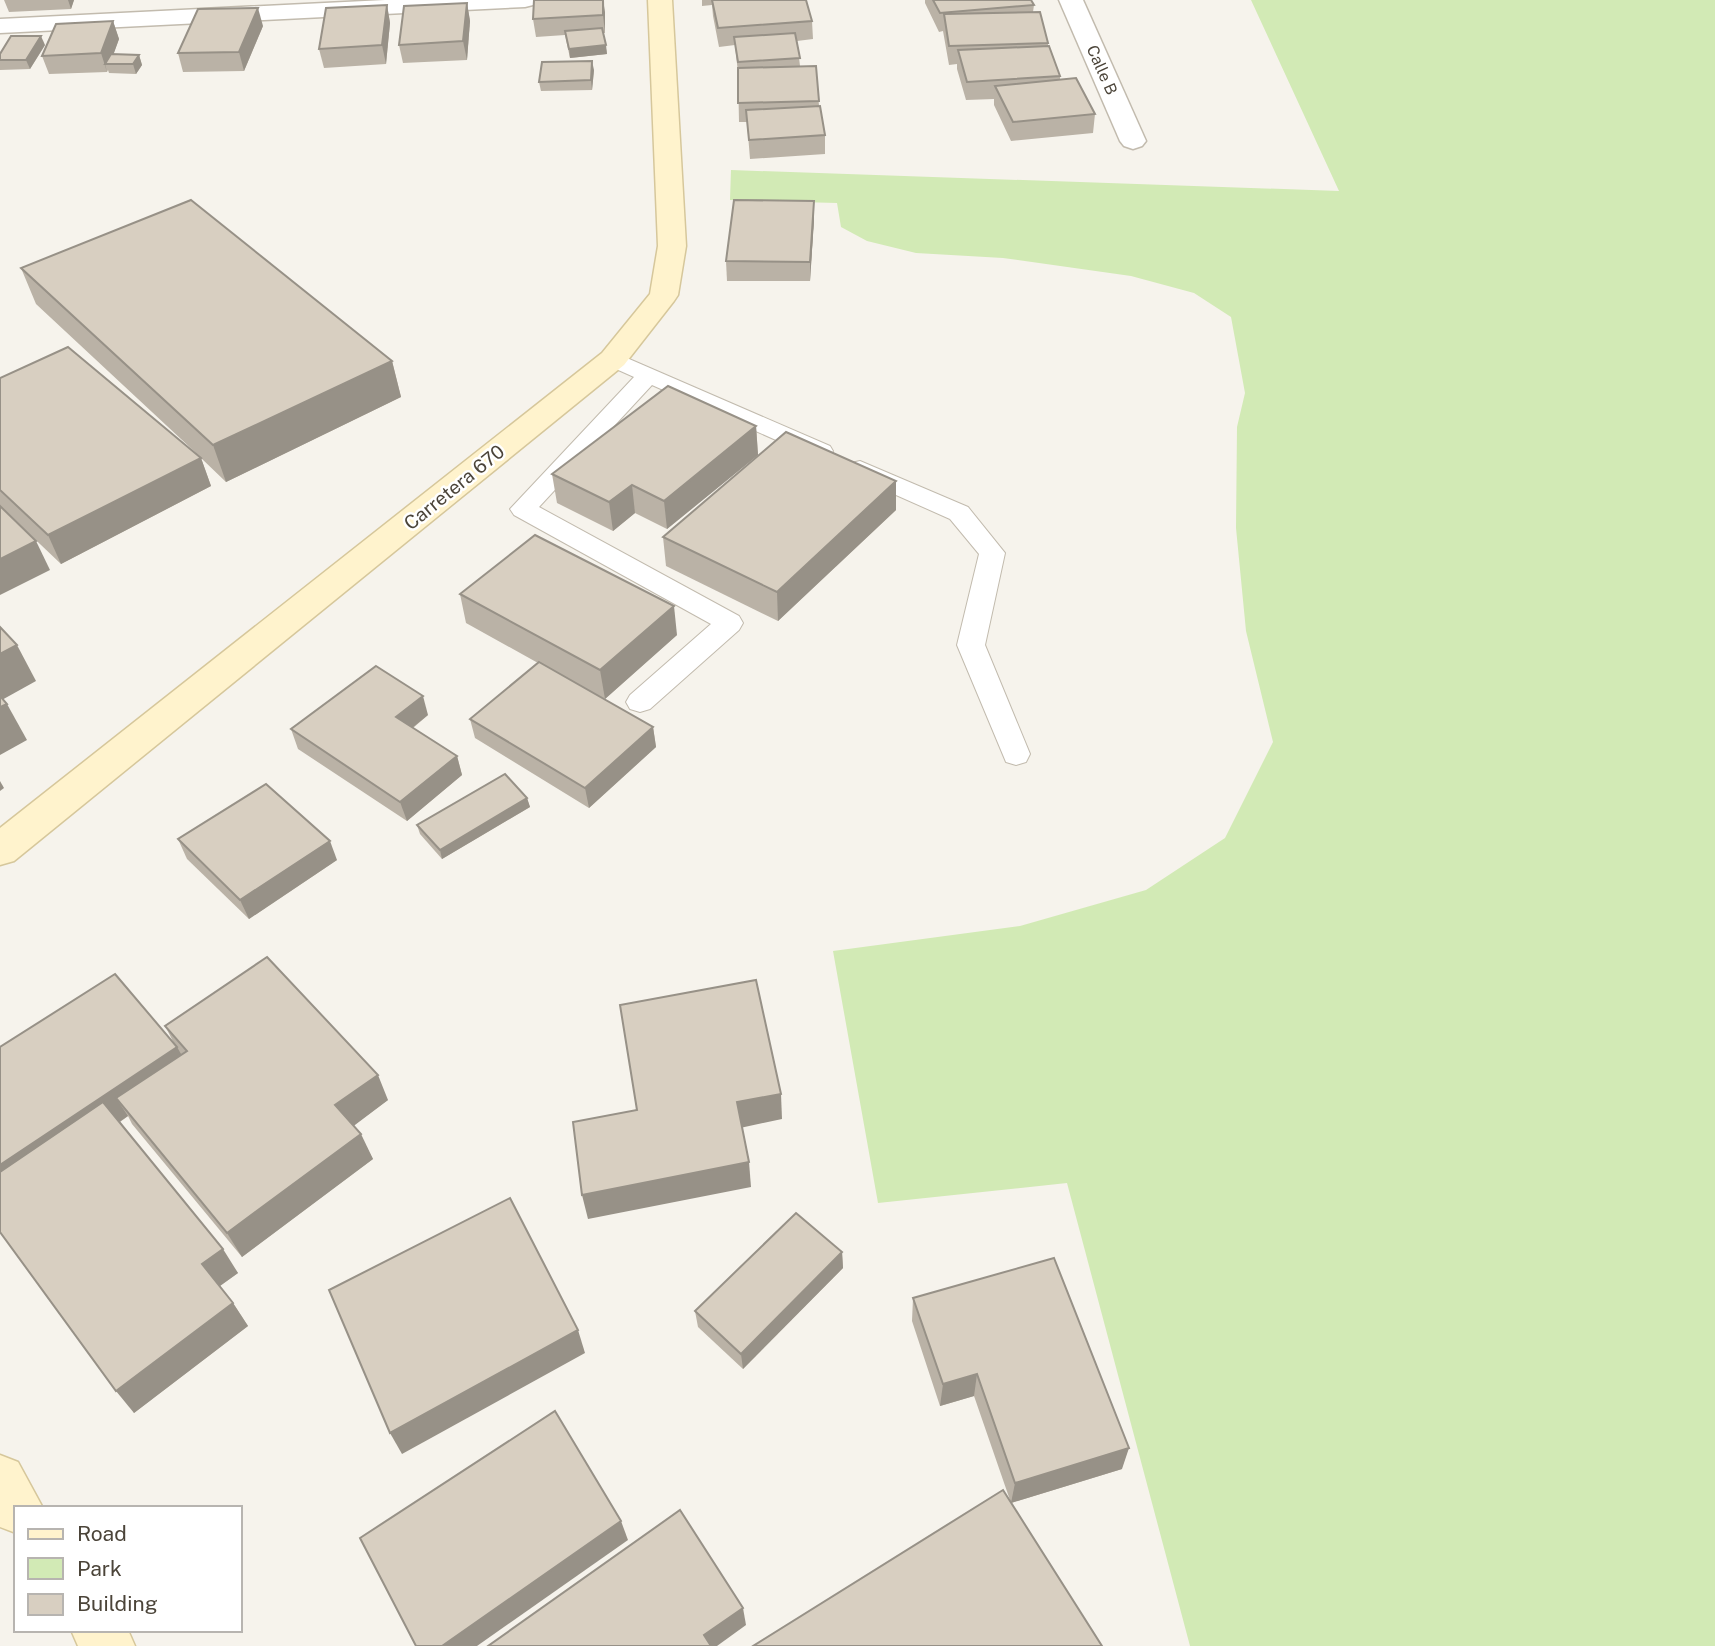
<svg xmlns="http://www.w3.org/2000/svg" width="1715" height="1646" font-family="'Public Sans',sans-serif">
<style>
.green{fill:#d2eab5}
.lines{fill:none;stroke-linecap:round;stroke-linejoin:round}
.lane-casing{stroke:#c2bbae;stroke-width:2}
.street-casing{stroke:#c2bbae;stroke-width:3}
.secondary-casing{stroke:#d6c79b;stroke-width:3}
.lane{fill:#fff;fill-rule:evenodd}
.street{fill:#fff;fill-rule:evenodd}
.secondary{fill:#fff3cd;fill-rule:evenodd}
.wall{fill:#bab2a6}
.shaded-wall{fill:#979187}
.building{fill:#d8cfc1;stroke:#979187;stroke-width:2}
.labels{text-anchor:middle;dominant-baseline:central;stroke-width:5;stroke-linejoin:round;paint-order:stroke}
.far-street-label{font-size:16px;fill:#4b4439;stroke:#fff}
.street-label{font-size:19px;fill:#4b4439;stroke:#fff}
</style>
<rect width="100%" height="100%" fill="#f6f3ec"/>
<path class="green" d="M1251,0H1715V1646H1190L1067,1183L878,1203L833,951L1020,926L1146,890L1225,838L1273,742L1246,631L1236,528L1237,427L1245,393L1231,317L1194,293L1131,276L1003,258L916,253L867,241L841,227L837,203L730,200L731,170L1339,191Z"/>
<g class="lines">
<defs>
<g id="lane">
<path d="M613,352L830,446L833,451L830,456L821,459L812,456L652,385L539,507L739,616L743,623L739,630L650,709L640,712L630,709L626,702L630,695L711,624L514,515L510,509L634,377L605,364L601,359L605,354Z"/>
<path d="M860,461L968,507L1005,553L985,645L1030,754L1026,762L1016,765L1006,762L957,645L979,554L950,519L851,475L848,469L851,463Z"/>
</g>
<g id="street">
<path d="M385,0H537L533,5L525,7L0,33V19Z"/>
<path d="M1059,0H1083L1146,141L1142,146L1133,149L1124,146L1120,141Z"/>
</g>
<g id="secondary">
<path d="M648,0H672L686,246L678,295L674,301L624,365L14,861L0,865V828L602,353L650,294L658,246Z"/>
<path d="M0,1455L18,1462L43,1508H16V1533L0,1527Z"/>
<path d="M71,1630H128L135,1646H78Z"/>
</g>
</defs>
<use href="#lane" class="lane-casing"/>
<use href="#street" class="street-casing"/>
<use href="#secondary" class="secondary-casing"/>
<use href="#lane" class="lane"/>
<use href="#street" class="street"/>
<use href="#secondary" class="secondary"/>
</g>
<g class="wall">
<path d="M4,0H74L71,9L9,12Z"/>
<path d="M534,0H604L605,33H603L607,54L570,58L565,35L536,37L533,19Z"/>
<path d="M702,0H806L812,21L813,39L797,41L800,66H816L819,106L825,135V154L750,159L747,122H739L738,73L735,45L719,47L713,16L712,5L702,6Z"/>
<path d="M925,0H1031L1034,5L1033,12L1048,43V46L1060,76V79L1095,114L1093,133L1011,141L994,105V99L966,100L957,69V64L949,65L943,31L939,32L925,3Z"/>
<path d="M467,3L470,21L467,60L403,63L399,45Z"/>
<path d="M387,5L390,23L386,64L324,68L319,49Z"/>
<path d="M113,21L119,39L113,55H139L142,65L136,74L109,73L108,70L107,72L49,74L42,56Z"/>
<path d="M263,26L244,71L183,72L178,53Z"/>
<path d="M45,45L30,69L0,70V54Z"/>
<path d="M594,70L592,90L541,91L539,82Z"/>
<path d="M814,220L810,281H727L726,261Z"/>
<path d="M21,268L392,361L401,397L226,482L201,458L211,486L61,564L0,506V378L196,453L36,304Z"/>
<path d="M756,426L758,455L667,529L635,513L613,531L557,503L552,474Z"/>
<path d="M896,481V510L778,621L666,566L663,537Z"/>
<path d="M460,594L677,635L605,699L580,686L653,727L656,747L589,808L475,738L470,719L538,663L466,623Z"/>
<path d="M428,715L413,728L457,756L462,775L407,821L298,749L291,729Z"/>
<path d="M527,798L530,807L442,859L420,834L417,825Z"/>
<path d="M178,839L337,860L249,919L187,859Z"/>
<path d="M165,1026L388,1100L354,1125L373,1159L242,1257L132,1124L128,1116L120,1122L238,1273L220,1286L233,1303L248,1326L134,1413L0,1047L175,1045Z"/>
<path d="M842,1252L843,1268L743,1369L698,1327L695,1311Z"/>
<path d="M913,1298L1122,1469L1011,1503L974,1396L940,1406L912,1321Z"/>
</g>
<g class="shaded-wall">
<path d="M68,0H74L71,9Z"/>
<path d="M603,0L605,12V33L603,15Z"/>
<path d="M467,3L470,21L467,60L463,41Z"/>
<path d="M387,5L390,23L386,64L382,45Z"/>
<path d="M258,8L263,26L244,71L239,52Z"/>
<path d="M113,21L119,39L110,64H105L107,72L101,53Z"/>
<path d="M41,36L45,45L30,69L26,60Z"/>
<path d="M606,45L607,54L570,58L569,49Z"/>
<path d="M139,55L142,65L136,74L133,64Z"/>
<path d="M592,61L594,70L592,90L591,80Z"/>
<path d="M814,201V220L810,281V262Z"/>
<path d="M392,361L401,397L226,482L213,445Z"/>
<path d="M756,426L758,455L667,529L664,501Z"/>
<path d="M201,458L211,486L61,564L48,535Z"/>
<path d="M896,481V510L778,621L777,592Z"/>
<path d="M632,485L635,513L613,531L609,502Z"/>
<path d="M36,541L50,570L0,595V559Z"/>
<path d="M674,606L677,635L605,699L600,670Z"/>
<path d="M17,645L36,681L0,701V654Z"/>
<path d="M423,696L428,715L402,736L396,717Z"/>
<path d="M7,704L27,740L0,755V707Z"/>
<path d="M653,727L656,747L589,808L585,788Z"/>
<path d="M457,756L462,775L407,821L400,802Z"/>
<path d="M0,781L4,788L0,791Z"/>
<path d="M527,798L530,807L442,859L440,850Z"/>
<path d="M330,841L337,860L249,919L240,900Z"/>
<path d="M177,1047L192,1073L116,1098L128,1116L0,1203V1165Z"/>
<path d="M378,1075L388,1100L347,1131L335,1105Z"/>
<path d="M781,1094L782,1119L740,1128L737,1102Z"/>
<path d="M361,1134L373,1159L242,1257L227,1233Z"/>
<path d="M749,1162L751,1187L588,1219L582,1195Z"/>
<path d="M223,1249L238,1273L217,1288L202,1264Z"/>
<path d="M842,1252L843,1268L743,1369L741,1354Z"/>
<path d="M233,1303L248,1326L134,1413L116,1391Z"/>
<path d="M578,1330L585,1353L402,1454L390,1433Z"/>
<path d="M977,1374L974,1396L940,1406L943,1384Z"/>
<path d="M1129,1448L1122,1469L1011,1503L1015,1483Z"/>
<path d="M621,1521L628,1540L477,1646H442Z"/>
<path d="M743,1608L746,1625L717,1646H707L704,1635Z"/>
</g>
<g class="building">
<path d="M534,0H603V15L533,19Z"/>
<path d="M712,0H806L812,21L718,28Z"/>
<path d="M933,0H1031L1034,5L940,13Z"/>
<path d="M467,3L463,41L399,45L404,6Z"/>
<path d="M387,5L382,45L319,49L326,8Z"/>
<path d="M258,8L239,52L178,53L198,9Z"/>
<path d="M1040,12L1048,43L949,46L944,14Z"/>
<path d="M113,21L101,53L42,56L56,24Z"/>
<path d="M602,28L606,45L569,49L565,31Z"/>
<path d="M795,33L800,58L738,62L734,37Z"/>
<path d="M11,36H41L26,60H0V54Z"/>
<path d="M1049,46L1060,76L967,82L958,50Z"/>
<path d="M111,54L139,55L133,64H105Z"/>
<path d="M592,61L591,80L539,82L542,62Z"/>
<path d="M816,66L819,101L738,103V68Z"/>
<path d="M1076,78L1095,114L1013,122L995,86Z"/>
<path d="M820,106L825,135L749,140L746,110Z"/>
<path d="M191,200L392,361L213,445L21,268Z"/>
<path d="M734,200L814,201L810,262L726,261Z"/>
<path d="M68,347L201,458L48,535L0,490V378Z"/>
<path d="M668,386L756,426L664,501L632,485L609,502L552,474Z"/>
<path d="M786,432L896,481L777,592L663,537Z"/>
<path d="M0,506L36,541L0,559Z"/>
<path d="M535,535L674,606L600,670L460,594Z"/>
<path d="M0,627L17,645L0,654Z"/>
<path d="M539,662L653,727L585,788L470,719Z"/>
<path d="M376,666L423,696L396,717L457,756L400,802L291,729Z"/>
<path d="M0,696L7,704L0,707Z"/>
<path d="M505,774L527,798L440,850L417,825Z"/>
<path d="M266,784L330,841L240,900L178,839Z"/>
<path d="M267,957L378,1075L335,1105L361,1134L227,1233L116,1098L187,1051L165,1026Z"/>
<path d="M115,974L177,1047L0,1165V1047Z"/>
<path d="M756,980L781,1094L737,1102L749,1162L582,1195L573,1122L637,1110L620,1005Z"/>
<path d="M103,1102L223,1249L202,1264L233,1303L116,1391L0,1232V1172Z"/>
<path d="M510,1198L578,1330L390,1433L329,1290Z"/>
<path d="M796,1213L842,1252L741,1354L695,1311Z"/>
<path d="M1054,1258L1129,1448L1015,1483L977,1374L943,1384L913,1298Z"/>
<path d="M555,1411L621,1521L442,1646H416L360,1538Z"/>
<path d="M1003,1490L1102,1646H753Z"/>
<path d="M680,1510L743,1608L704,1635L711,1646H488Z"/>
</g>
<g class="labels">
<g class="far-street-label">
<text transform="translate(1102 70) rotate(66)">Calle B</text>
</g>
<g class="street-label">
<text transform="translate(454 487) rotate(-39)">Carretera 670</text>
</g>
</g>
<rect x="14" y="1506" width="228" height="126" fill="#ffffff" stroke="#b7b4b0" stroke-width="2"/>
<rect x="28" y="1529" width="35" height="10" fill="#fff3cd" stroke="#b7b4b0" stroke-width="2"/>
<text x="77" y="1541" font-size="21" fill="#4b4439">Road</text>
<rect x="28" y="1558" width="35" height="21" fill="#d2eab5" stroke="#b7b4b0" stroke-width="2"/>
<text x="77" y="1576" font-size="21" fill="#4b4439">Park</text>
<rect x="28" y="1594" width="35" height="21" fill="#d8cfc1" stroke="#b7b4b0" stroke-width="2"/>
<text x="77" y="1611" font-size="21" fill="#4b4439">Building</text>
</svg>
